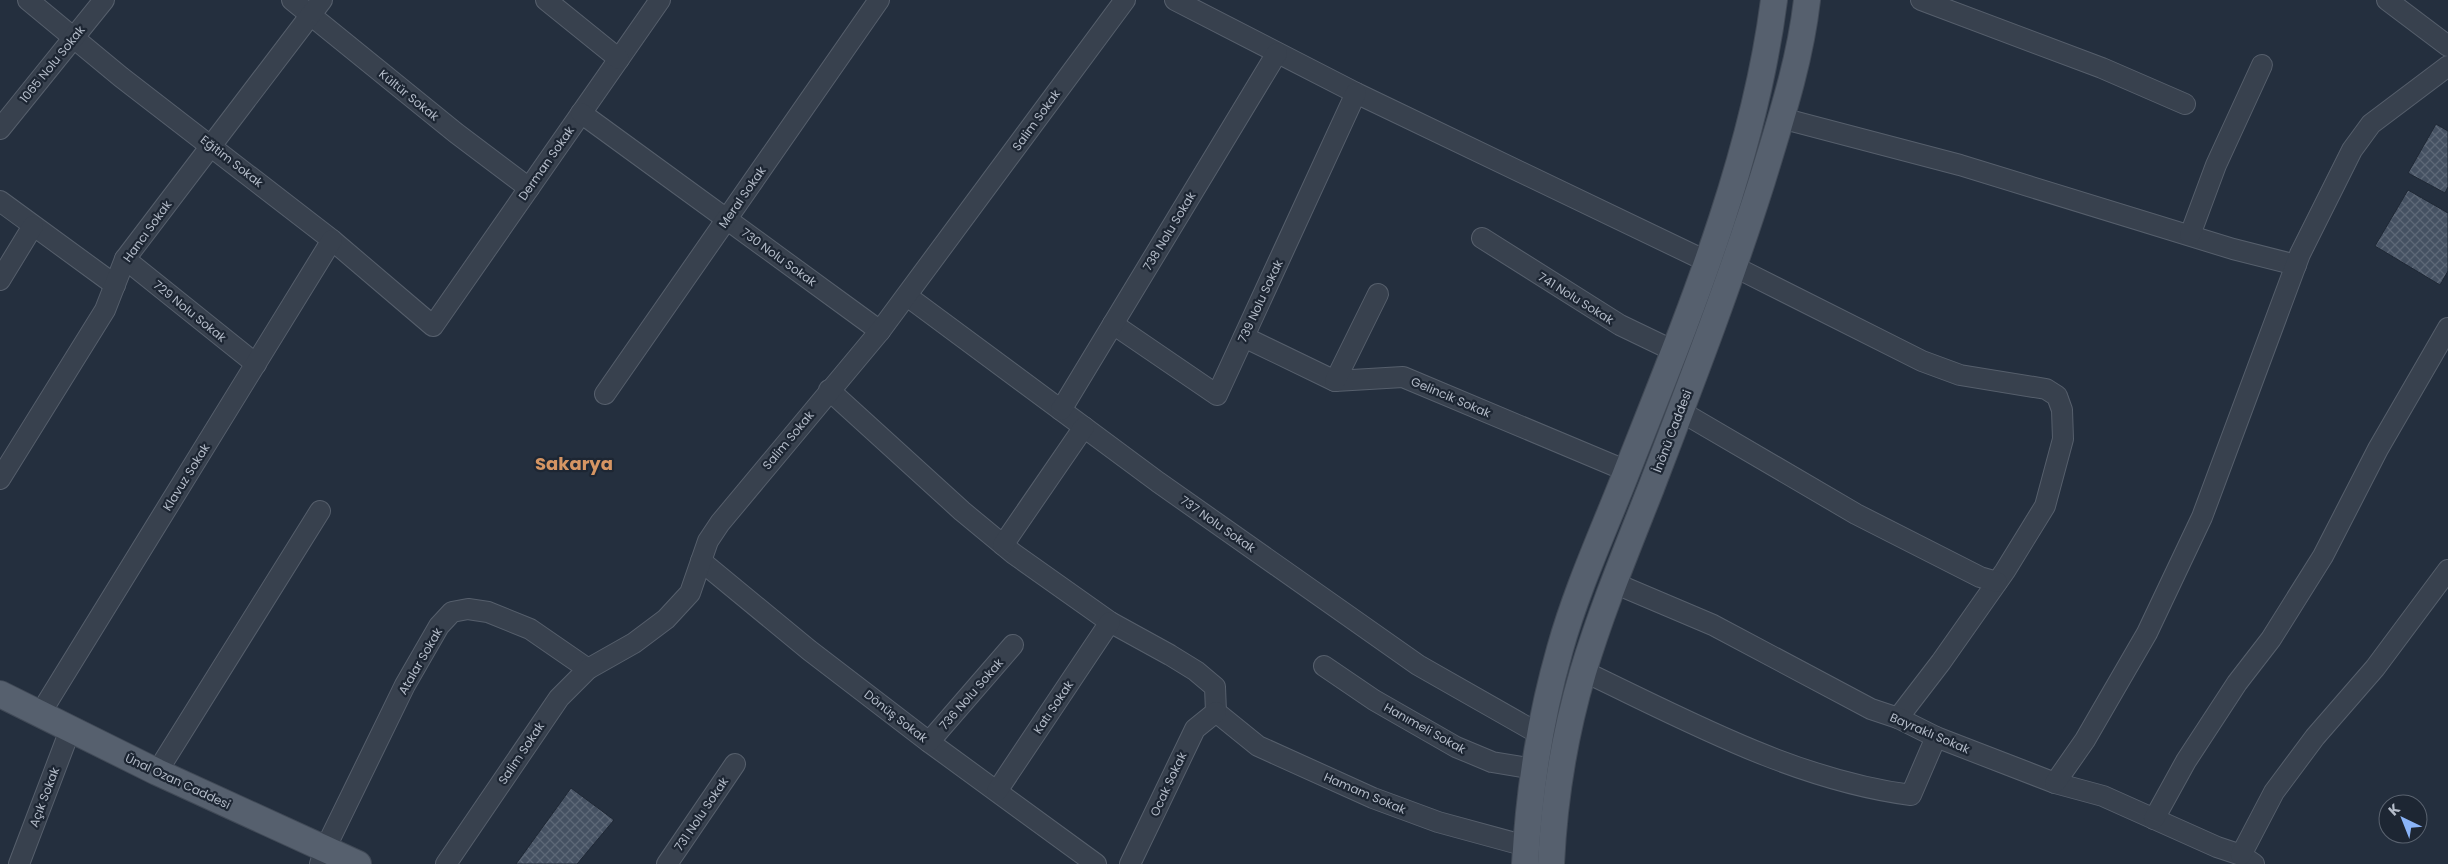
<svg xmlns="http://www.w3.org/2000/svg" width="2448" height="864" font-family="Poppins,sans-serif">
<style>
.building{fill:url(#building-cross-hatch);stroke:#1f2835}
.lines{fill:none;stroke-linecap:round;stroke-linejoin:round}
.minor-casing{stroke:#565f6c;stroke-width:22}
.major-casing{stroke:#414a57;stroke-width:28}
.minor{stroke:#38414e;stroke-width:20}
.major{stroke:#56606e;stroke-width:26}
.labels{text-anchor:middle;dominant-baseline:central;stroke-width:4.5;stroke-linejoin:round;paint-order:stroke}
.street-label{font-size:12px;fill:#b4bcc9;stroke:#1d2633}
.district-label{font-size:18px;font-weight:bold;fill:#d59563;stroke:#1d2633}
</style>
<defs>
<pattern id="building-cross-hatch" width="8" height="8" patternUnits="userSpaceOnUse" patternTransform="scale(1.25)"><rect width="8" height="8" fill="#455162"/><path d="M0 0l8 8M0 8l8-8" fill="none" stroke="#5d6877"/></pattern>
</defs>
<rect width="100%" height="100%" fill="#242f3e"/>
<g class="building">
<path d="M2436,124L2448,131V187L2445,193L2408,173Z"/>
<path d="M2408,190L2448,213V271L2440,285L2375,246Z"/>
<path d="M571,788L614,820L577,864H516Z"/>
</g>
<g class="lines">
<defs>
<g id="minor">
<path d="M28,0L121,77L332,240L433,326L660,0"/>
<path d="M292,0L456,133L529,188"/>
<path d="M546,0L619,59"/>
<path d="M1175,0L1356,93L1706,261"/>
<path d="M1921,0L2102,68L2185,104"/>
<path d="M2387,0L2448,46"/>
<path d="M581,113L880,331"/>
<path d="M1781,118L1960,165L2233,249L2296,265"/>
<path d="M0,129L104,0"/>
<path d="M0,201L115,285"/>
<path d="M2190,235L2216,165L2262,65"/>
<path d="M1482,238L1620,325L1674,351"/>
<path d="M125,259L256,364"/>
<path d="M1735,267L1922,361L1960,375L2046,389L2057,396L2062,410L2063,439L2045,506L2005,571L1941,662L1898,718"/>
<path d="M0,280L33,226"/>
<path d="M907,296L1158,482L1418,665L1541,735"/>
<path d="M1113,324L1217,395L1356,93"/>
<path d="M1244,337L1335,381L1403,377L1627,471"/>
<path d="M1335,381L1378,294"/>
<path d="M829,390L962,511L1014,554L1110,622L1170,655L1196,671L1215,687L1216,712"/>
<path d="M605,394L879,0"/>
<path d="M1061,410L1277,53"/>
<path d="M1680,411L1856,514L1980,577L1997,582"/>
<path d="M0,479L105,310L125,259L322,0"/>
<path d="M1003,545L1084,427"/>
<path d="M701,561L809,650L929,742L1096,864"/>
<path d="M1614,583L1713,625L1871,709L1898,718L1936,737L2055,783L2103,796L2217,847L2241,855L2254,864"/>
<path d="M1324,666L1374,700L1456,747L1492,762L1534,769"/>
<path d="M1583,671C1688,721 1795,780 1911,795L1936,737"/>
<path d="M1216,712L1258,746L1373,798L1438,822L1526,846"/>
<path d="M40,714L332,240"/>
<path d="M929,742L1013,645"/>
<path d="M157,772L320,511"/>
<path d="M2055,783L2085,740L2147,633L2202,517L2300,254L2352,150L2371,124L2448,66"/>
<path d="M997,791L1110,622"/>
<path d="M2154,819L2186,761L2237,683L2271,639L2323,556L2378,449L2448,328"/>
<path d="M2241,855L2274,792L2315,737L2375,668L2448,570"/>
<path d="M19,864L70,730"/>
<path d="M320,864L325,849L405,685L439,626L452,612L468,609L488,612L530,629L588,669"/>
<path d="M446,864L559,698L588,669L634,643L666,619L690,593L708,541L720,523L880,331L1125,0"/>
<path d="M667,864L735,764"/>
<path d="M1130,864L1195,729L1216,712"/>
</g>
<g id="major">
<path d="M0,694L157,772L358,864"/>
<path d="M1525,864C1529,792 1540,719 1560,649C1577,588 1604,530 1627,471C1687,319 1753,163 1774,0"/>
<path d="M1551,864C1554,800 1565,733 1583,672C1602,609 1627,549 1651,488C1690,386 1729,285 1762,181C1780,122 1800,62 1807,0"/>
</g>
</defs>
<use href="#minor" class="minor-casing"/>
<use href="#major" class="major-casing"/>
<use href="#minor" class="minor"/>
<use href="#major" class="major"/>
</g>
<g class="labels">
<g class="street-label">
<text transform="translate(52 64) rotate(-51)">1065 Nolu Sokak</text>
<text transform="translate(409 95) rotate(39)">Kültür Sokak</text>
<text transform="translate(1036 120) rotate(-54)">Salim Sokak</text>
<text transform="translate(232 161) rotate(38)">Eğitim Sokak</text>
<text transform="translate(546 163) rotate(-55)">Derman Sokak</text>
<text transform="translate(742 197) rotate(-55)">Meral Sokak</text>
<text transform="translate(147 231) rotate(-54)">Hancı Sokak</text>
<text transform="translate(1169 231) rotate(-59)">738 Nolu Sokak</text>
<text transform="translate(779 257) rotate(36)">730 Nolu Sokak</text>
<text transform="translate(1576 298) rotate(32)">741 Nolu Sokak</text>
<text transform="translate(1260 301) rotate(-65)">739 Nolu Sokak</text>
<text transform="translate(190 311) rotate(39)">729 Nolu Sokak</text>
<text transform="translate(1451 397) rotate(23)">Gelincik Sokak</text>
<text transform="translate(1672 431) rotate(-69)">İnönü Caddesi</text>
<text transform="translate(788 440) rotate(-50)">Salim Sokak</text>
<text transform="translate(186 477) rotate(-58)">Klavuz Sokak</text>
<text transform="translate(1218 524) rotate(35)">737 Nolu Sokak</text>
<text transform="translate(420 661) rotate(-60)">Atalar Sokak</text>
<text transform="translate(971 694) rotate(-49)">736 Nolu Sokak</text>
<text transform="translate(1053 707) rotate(-56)">Katı Sokak</text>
<text transform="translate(896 716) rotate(38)">Dönüş Sokak</text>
<text transform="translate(1425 728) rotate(29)">Hanımeli Sokak</text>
<text transform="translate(1930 733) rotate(23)">Bayraklı Sokak</text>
<text transform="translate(521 753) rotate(-56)">Salim Sokak</text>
<text transform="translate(178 781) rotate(25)">Ünal Ozan Caddesi</text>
<text transform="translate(1168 784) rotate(-65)">Ocak Sokak</text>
<text transform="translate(1365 793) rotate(23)">Hamam Sokak</text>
<text transform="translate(44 797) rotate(-69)">Açık Sokak</text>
<text transform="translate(701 814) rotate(-56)">731 Nolu Sokak</text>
</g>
<g class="district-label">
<text x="574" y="463">Sakarya</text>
</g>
</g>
<g transform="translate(2403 819) rotate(317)"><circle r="24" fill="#1d2633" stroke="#59626f"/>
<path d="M0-4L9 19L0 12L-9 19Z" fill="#8ab4f8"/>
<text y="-8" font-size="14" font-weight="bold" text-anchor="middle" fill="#b4bcc9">K</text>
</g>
</svg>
